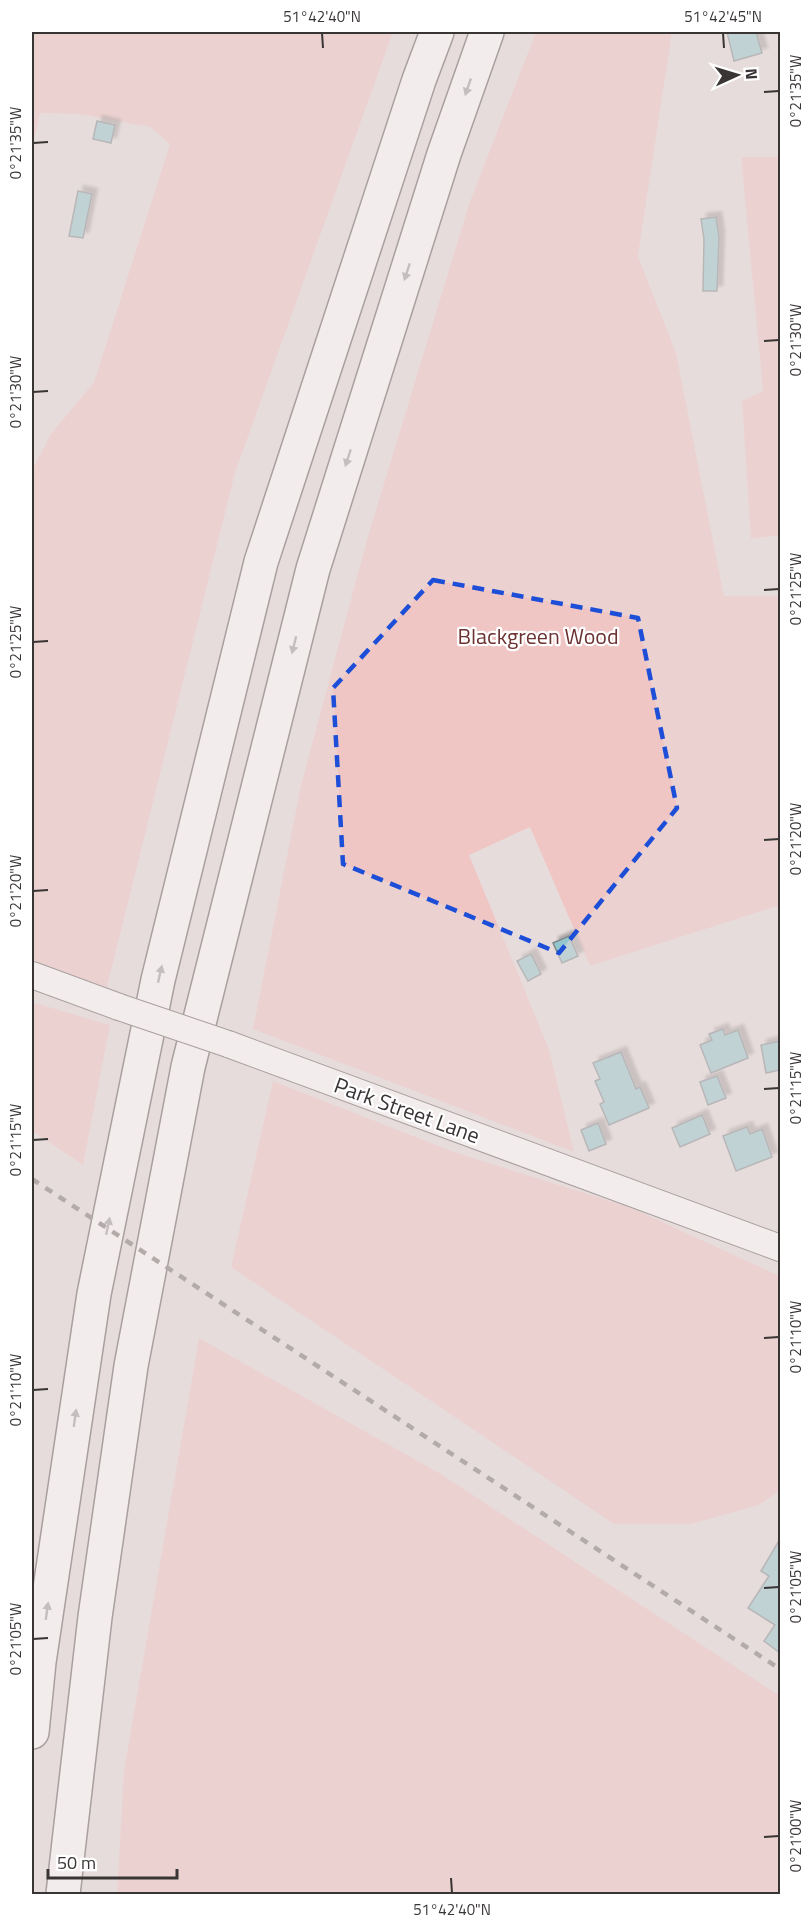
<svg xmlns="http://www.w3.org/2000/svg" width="812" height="1926" font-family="'Titillium Web',sans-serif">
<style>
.green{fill:#efc6c4}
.building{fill:#93c6cd;stroke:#7e888a;stroke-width:1.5;filter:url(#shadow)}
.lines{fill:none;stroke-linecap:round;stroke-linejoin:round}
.minor-casing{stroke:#5d5454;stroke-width:28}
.highway-casing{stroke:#5d5454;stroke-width:36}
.minor{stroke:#fff;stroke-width:26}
.highway{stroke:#fff;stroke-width:33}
.rail{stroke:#746d6d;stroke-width:4.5;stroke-dasharray:8 8;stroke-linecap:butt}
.minor-bridge-casing{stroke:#5d5454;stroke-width:28;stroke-linecap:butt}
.minor-bridge{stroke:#fff;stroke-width:26}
.oneway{fill:#9c9a9a}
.marked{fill:none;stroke:#1d4ed8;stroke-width:4.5;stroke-dasharray:12 8;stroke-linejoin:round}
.ticks{fill:none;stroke:#393535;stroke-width:2}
.labels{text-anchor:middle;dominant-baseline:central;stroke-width:4.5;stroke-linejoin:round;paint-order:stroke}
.park-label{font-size:22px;fill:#6c3131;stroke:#fff}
.street-label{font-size:22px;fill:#393535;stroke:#fff}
.neatline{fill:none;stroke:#393535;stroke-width:2}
.ticks-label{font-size:15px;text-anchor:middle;fill:#393535}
</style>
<defs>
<filter id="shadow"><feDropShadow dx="5.5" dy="-5.5" stdDeviation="1.5" flood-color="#0004"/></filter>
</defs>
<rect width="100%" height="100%" fill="#e7dcdc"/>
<g class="green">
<path d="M32,32H393L235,473L107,987L32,963V470L51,434L94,382L170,144L150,127L79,114L40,113L32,148Z"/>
<path d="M536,32H672L638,256L676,353L724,596H780V905L590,966L530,827L469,855L549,1049L574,1152L253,1029L301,785L368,536L469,204Z"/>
<path d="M741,157H780V535L751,539L742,401L763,391Z"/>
<path d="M32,1002L110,1025L83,1165L32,1131Z"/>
<path d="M273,1081L454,1152L632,1208L780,1276V1491L759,1505L691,1524H614L231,1267Z"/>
<path d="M199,1338L441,1474L780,1696V1894H117L124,1770Z"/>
</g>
<g class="building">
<path d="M727,32H756L762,53L734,61Z"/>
<path d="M97,121L115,125L111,143L93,139Z"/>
<path d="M78,191L92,194L83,238L69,236Z"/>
<path d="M716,217L719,237L717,291H703L704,239L701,219Z"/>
<path d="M569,936L578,956L562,963L553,943Z"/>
<path d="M531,954L541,974L528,981L517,961Z"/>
<path d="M723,1029L725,1035L738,1030L748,1058L711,1073L700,1045L712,1040L709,1034Z"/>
<path d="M780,1041V1070L766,1073L761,1045Z"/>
<path d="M621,1052L636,1089L640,1087L649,1108L609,1125L600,1104L604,1102L595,1081L600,1079L593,1063Z"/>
<path d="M717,1076L726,1098L708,1105L700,1082Z"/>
<path d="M702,1115L710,1134L680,1147L672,1128Z"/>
<path d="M598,1123L606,1144L589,1151L581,1130Z"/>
<path d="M747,1127L750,1134L762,1129L772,1157L736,1171L723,1136Z"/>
<path d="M780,1539V1653L764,1641L775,1625L748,1608L769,1576L761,1571Z"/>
</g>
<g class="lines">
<defs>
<g id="minor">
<path d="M32,975L119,1007"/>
<path d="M228,1044L780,1248"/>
</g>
<g id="highway">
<path d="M32,1732L39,1662L94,1294L158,980L261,562L419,80L437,32"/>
<path d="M63,1894L95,1617L131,1366L188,1067L313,569L444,154L487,32"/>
</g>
</defs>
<use href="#minor" class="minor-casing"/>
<use href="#highway" class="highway-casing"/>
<use href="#minor" class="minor"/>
<use href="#highway" class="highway"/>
<path class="rail" d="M32,1179L780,1669"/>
<defs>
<path id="minor-bridge" d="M119,1007L228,1044"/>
</defs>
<use href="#minor-bridge" class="minor-bridge-casing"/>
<use href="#minor-bridge" class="minor-bridge"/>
</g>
<defs><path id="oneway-solid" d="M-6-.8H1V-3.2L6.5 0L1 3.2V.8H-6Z" transform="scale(1.5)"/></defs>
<g class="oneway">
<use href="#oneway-solid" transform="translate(468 87) rotate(109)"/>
<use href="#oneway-solid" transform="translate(407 272) rotate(108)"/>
<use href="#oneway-solid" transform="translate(348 458) rotate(108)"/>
<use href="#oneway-solid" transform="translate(294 645) rotate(104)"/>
<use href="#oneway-solid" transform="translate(160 974) rotate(-77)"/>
<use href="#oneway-solid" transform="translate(108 1226) rotate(-78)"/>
<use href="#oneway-solid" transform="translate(75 1418) rotate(-82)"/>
<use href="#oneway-solid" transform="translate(47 1611) rotate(-82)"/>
</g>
<path d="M0 0H812V1926H0ZM433,580L638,618L677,808L559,953L343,864L333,688Z" fill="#e7dcdc" fill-opacity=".55" fill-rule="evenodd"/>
<path class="marked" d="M433,580L638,618L677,808L559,953L343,864L333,688Z"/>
<path class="ticks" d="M322,33L323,48M723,33L724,48M764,92L779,91M33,143L48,142M764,341L779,340M33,392L48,391M764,590L779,589M33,642L48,641M764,840L779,839M33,891L48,890M764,1089L779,1088M33,1140L48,1139M764,1338L779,1337M33,1390L48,1389M764,1588L779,1587M33,1639L48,1638M764,1837L779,1836M451,1878L452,1893"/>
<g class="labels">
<g class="park-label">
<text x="538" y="636">Blackgreen Wood</text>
</g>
<g class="street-label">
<text transform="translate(407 1110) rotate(20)">Park Street Lane</text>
</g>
</g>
<rect width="812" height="1926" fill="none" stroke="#ffffff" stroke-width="66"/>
<g transform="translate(737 75) rotate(86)" stroke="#ffffff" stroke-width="4.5" paint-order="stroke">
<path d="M0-4.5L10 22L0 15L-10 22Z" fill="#393535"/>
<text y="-9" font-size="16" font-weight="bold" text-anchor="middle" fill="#393535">N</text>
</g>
<path d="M48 1869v9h129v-9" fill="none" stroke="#393535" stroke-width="3"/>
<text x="57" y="1869" font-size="18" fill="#393535" stroke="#ffffff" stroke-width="4.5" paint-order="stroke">50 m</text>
<rect x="33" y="33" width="746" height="1860" class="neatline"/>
<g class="ticks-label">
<text x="322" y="22">51°42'40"N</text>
<text x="723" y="22">51°42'45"N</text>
<text transform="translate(796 91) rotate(-90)" y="5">0°21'35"W</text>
<text transform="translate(16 143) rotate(-90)" y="5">0°21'35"W</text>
<text transform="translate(796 340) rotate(-90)" y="5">0°21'30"W</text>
<text transform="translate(16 392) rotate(-90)" y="5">0°21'30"W</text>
<text transform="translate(796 589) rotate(-90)" y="5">0°21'25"W</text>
<text transform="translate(16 642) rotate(-90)" y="5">0°21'25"W</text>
<text transform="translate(796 839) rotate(-90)" y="5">0°21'20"W</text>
<text transform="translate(16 891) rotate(-90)" y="5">0°21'20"W</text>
<text transform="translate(796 1088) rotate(-90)" y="5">0°21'15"W</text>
<text transform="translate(16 1140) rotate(-90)" y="5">0°21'15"W</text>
<text transform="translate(796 1337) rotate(-90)" y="5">0°21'10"W</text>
<text transform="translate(16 1390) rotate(-90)" y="5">0°21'10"W</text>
<text transform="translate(796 1587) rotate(-90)" y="5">0°21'05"W</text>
<text transform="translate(16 1639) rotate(-90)" y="5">0°21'05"W</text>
<text transform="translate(796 1836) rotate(-90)" y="5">0°21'00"W</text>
<text x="452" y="1915">51°42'40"N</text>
</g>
</svg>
